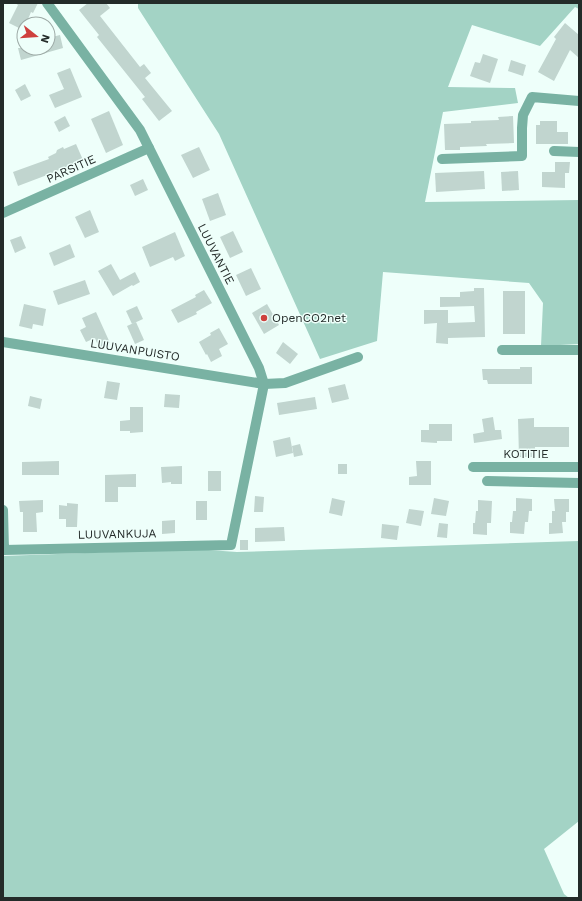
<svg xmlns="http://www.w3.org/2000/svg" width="582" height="901" font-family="'Work Sans',sans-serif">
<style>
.green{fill:#a3d3c5}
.building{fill:#c1d5cf}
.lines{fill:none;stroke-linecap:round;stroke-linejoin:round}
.minor{stroke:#79b2a3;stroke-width:10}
.poi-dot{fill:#ce403d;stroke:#eefffa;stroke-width:1.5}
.labels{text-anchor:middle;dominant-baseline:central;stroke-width:3;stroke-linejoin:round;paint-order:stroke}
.street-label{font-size:12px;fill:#232b29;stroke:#eefffa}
.poi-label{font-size:12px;fill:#232b29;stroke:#eefffa;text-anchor:start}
</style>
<rect width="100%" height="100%" fill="#eefffa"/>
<g class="green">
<path d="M138,3H579V9L575,7L540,46L472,25L448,87L515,88L518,103L443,112L425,202L579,200V344L541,346L543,303L529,283L383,272L377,341L320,359L219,134L138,8Z"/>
<path d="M579,541V821L544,849L564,894L569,898H3V556L194,549L237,552Z"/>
</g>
<g class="building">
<path d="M15,3H38L33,13L31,12L26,24H24L23,30L9,23L18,5Z"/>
<path d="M88,3H106L110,8L100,16L140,67L144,64L151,73L145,78L172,111L159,121L142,99L145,97L97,37L99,35L79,10Z"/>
<path d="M565,23L579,35V58L570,50L554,81L538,72L556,39L554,37Z"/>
<path d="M60,35L63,48L21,60L18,48H48V38Z"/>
<path d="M483,54L498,59L490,83L470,76L475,62L480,63Z"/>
<path d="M511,60L526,65L523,76L508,71Z"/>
<path d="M70,68L82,97L55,108L49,95L64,89L57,73Z"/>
<path d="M25,84L31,96L21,101L15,90Z"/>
<path d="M109,111L123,145L106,153L91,119Z"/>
<path d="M65,116L70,126L59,132L54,122Z"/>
<path d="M513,116L514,143L486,144L487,146L460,147V150H445L444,124L471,123V121L499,120L498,117Z"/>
<path d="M540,121H557V132H568V144H536V125H540Z"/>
<path d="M76,144L83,160L47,175L18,186L13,172L49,159L48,157L56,153L57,150L63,147L64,149Z"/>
<path d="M199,147L210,170L193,178L181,155Z"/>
<path d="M555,162H570L569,173H565V188L542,187V172H555Z"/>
<path d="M484,171L485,189L436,192L435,173Z"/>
<path d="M518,171L519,190L502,191L501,172Z"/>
<path d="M143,179L148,190L135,196L130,185Z"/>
<path d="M218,193L226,215L210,221L202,199Z"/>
<path d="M90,210L99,232L85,238L75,217Z"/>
<path d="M233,231L243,252L230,258L220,237Z"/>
<path d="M175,232L185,256L175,261L173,257L150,267L142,247Z"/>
<path d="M21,236L26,248L15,253L10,240Z"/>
<path d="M70,244L75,257L54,266L49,253Z"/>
<path d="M111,264L120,280L135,272L140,282L133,286L132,285L113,296L98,271Z"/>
<path d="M251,268L261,289L246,296L236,275Z"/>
<path d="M85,280L90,294L58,305L53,291Z"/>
<path d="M474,288H484L485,337L448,338V344L436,343L437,323L424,324V310H448V323L475,322L474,306L440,307V297H460V292L474,291Z"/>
<path d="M204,290L212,303L196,312L197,314L178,323L171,310L196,297L195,295Z"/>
<rect x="503" y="291" width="22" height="43"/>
<path d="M24,304L46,309L43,326L33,324L32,329L19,326Z"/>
<path d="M267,304L279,325L264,334L252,313Z"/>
<path d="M137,306L143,319L132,324L126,311Z"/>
<path d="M96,312L110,343L99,348L95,338L86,342L80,330L86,327L82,318Z"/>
<path d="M136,322L144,340L135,344L127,326Z"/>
<path d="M219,328L228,344L219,349L222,356L211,362L207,354L206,355L199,342L211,335L210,333Z"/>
<path d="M283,342L298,354L290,364L276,353Z"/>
<path d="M520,367H532V384H488L487,380H483L482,369H520Z"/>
<path d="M107,381L120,383L117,400L104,398Z"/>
<path d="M345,384L349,399L332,403L328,388Z"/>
<path d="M165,394L180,395L179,408L164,407Z"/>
<path d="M30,396L42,399L40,409L28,406Z"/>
<path d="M315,397L317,409L279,415L277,403Z"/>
<path d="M130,407H143V432L130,433V431H120V421L130,420Z"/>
<path d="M493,417L495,430H501L502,439L474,443L473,434L484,432L482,419Z"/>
<path d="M534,418V427H569V447H535V457H519L518,419Z"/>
<path d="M429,424H452V441H437V443L421,442V430H429Z"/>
<path d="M290,437L293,453L276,457L273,441Z"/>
<path d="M300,444L303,455L294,457L292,446Z"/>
<path d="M59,461V475H22V462Z"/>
<path d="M416,461H431V485H409V477L417,476Z"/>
<rect x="338" y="464" width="9" height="10"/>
<path d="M182,466V484H171V482L162,483L161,467Z"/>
<rect x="208" y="471" width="13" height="20"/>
<path d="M136,474V487H118V502H105V475Z"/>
<path d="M255,496L264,497L263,512H254Z"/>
<path d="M332,498L345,501L342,516L329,513Z"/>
<path d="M434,498L449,501L446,516L431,514Z"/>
<path d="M516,498L532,499V511H529L528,522H525L524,534L510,533V522H512L513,511H516Z"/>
<path d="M554,499H569V512H566V522H562L563,533L549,534V523H552V511H555Z"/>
<path d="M43,500V512L36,513L37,532H23V512H20L19,501Z"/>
<path d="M478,500L492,501L491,523H487V535L473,534V523H475L476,511H478Z"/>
<rect x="196" y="501" width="11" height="19"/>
<path d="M67,503L78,504L77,527H66V519H59V505L67,506Z"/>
<path d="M409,509L424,511L421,526L406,523Z"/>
<path d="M175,520V533L162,534V521Z"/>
<path d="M439,523L448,524L447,538L437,537Z"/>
<path d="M382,524L399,526L397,540L381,538Z"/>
<path d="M284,527L285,541L255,542V528Z"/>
<rect x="240" y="540" width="8" height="10"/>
</g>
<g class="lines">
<g class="minor">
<path d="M554,151L579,152"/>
<path d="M442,159L522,156V128L523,115L532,97L579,101"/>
<path d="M3,213L149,148"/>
<path d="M3,342L264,384L285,383L358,357"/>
<path d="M502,350H579"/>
<path d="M473,467H579"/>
<path d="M487,481L579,483"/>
<path d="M3,510L4,550L231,545L264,384L259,368L140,130L47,3"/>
</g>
</g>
<circle class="poi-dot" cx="264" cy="318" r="4"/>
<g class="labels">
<g class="street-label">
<text transform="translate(71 169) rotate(-24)">PARSITIE</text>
<text transform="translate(216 254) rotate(63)">LUUVANTIE</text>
<text transform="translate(135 350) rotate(9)">LUUVANPUISTO</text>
<text x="526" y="454">KOTITIE</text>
<text transform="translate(117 534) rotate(-1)">LUUVANKUJA</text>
</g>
<g class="poi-label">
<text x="272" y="318">OpenCO2net</text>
</g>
</g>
<rect width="582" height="901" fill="none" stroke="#232b29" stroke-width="8"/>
<g transform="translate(36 36) rotate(107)"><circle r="19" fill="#eefffa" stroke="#9daaa6"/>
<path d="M0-3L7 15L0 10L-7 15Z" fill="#ce403d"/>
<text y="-6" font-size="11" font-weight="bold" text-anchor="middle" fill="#232b29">N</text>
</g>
</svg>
